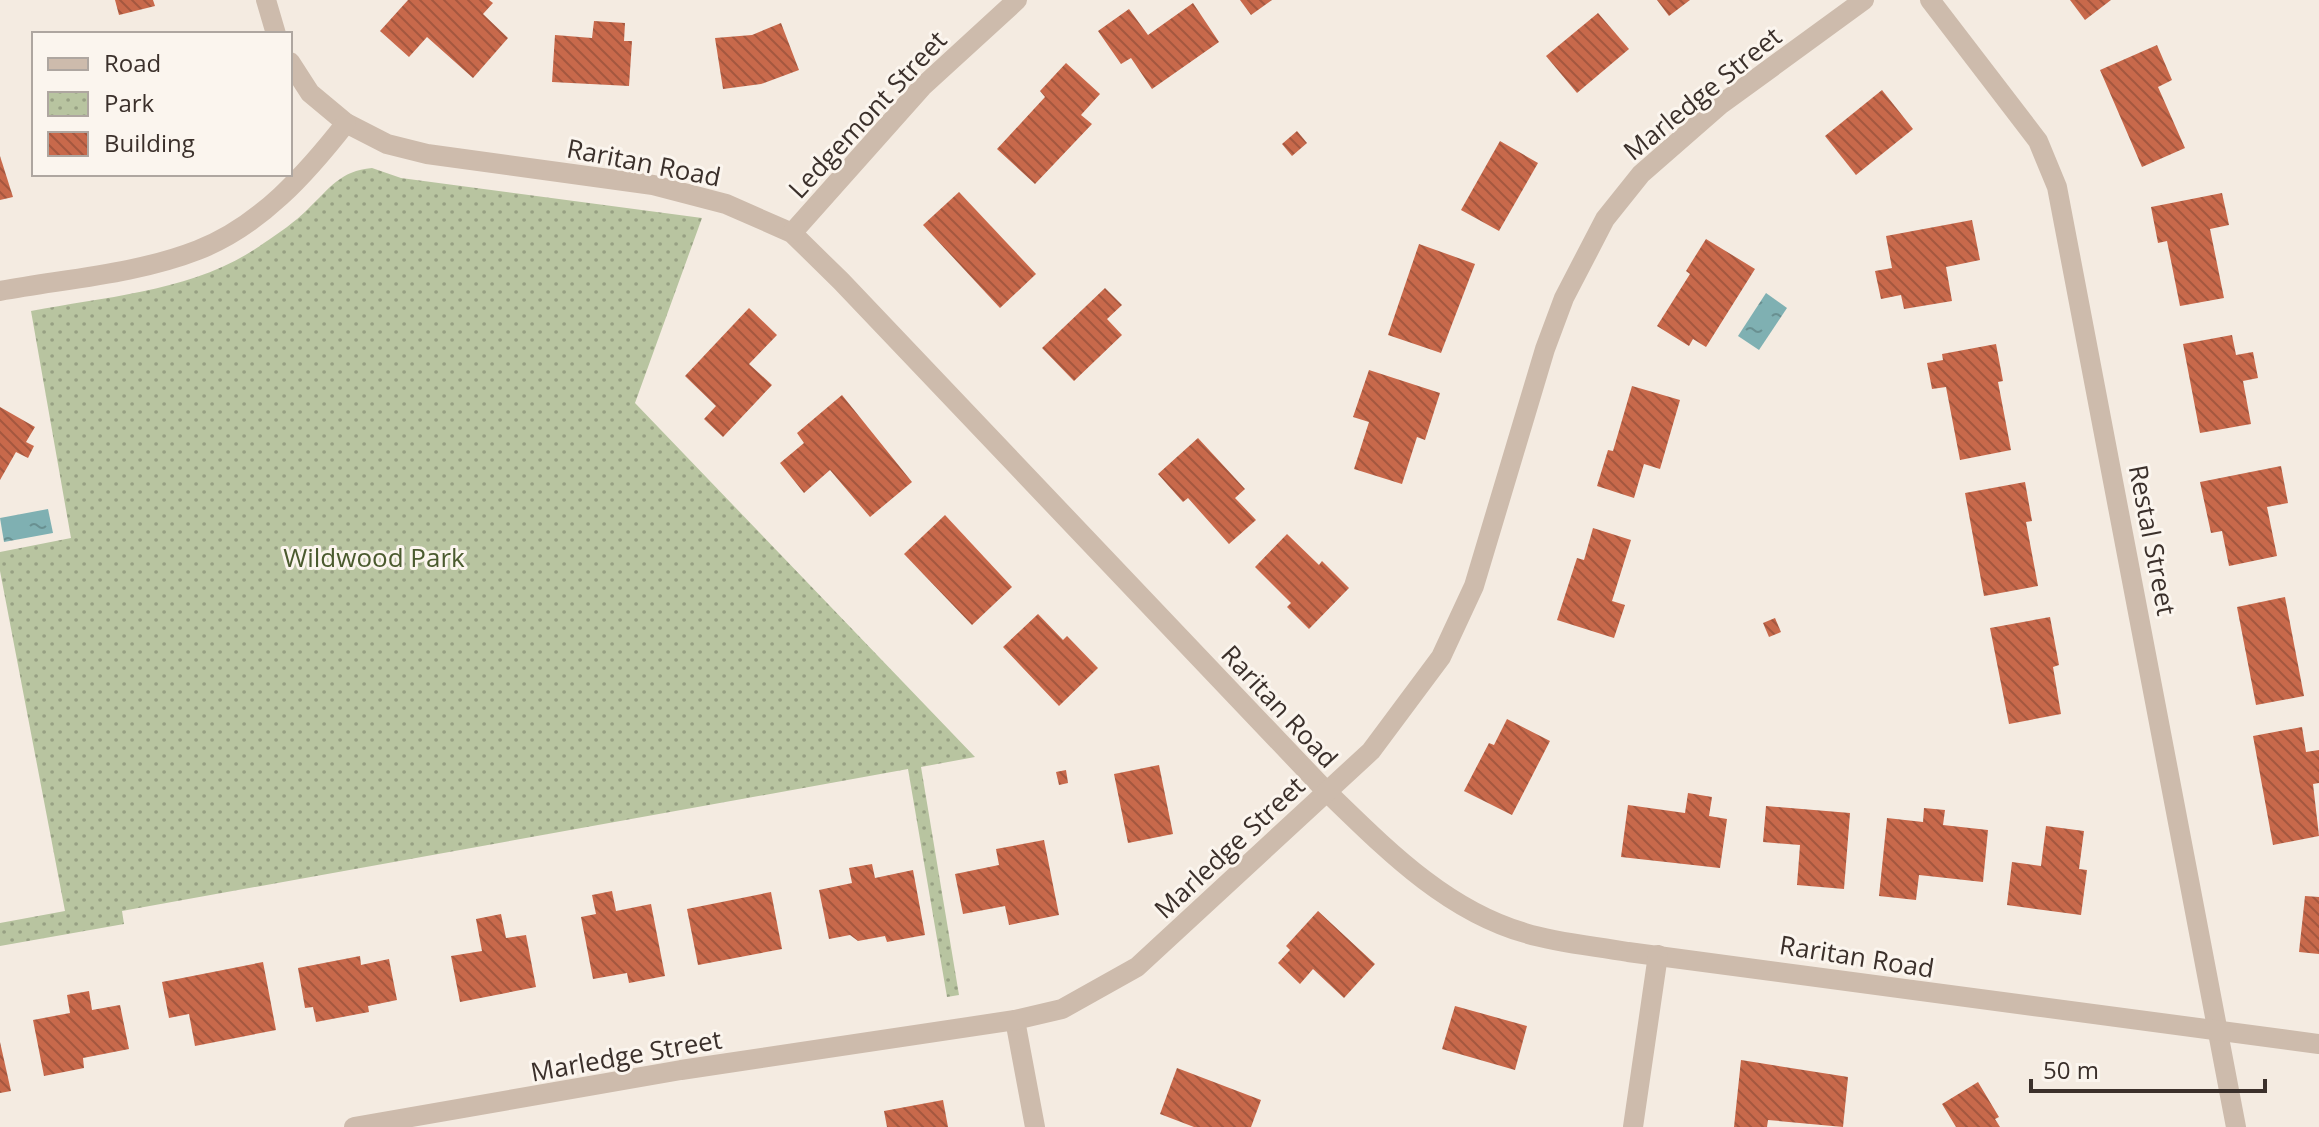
<svg xmlns="http://www.w3.org/2000/svg" width="2319" height="1127" font-family="'Open Sans',sans-serif">
<style>
.park{fill:url(#park-dots)}
.water{fill:url(#water-ripples)}
.building{fill:url(#building-back-hatch)}
.lines{fill:none;stroke-linecap:round;stroke-linejoin:round}
.street{stroke:#cdbbac;stroke-width:20}
.labels{text-anchor:middle;dominant-baseline:central;stroke-width:6;stroke-linejoin:round;paint-order:stroke}
.street-label{font-size:26px;fill:#3b302b;stroke:#fbf5ee}
.park-label{font-size:26px;fill:#4a5a2e;stroke:#fbf5ee}
</style>
<defs>
<pattern id="park-dots" width="8" height="8" patternUnits="userSpaceOnUse" patternTransform="scale(2)"><rect width="8" height="8" fill="#b8c4a0"/><path d="M2 2h.1M6 6h.1" fill="none" stroke="#97a083" stroke-width="1.8" stroke-linecap="round"/></pattern>
<pattern id="water-ripples" width="26" height="14" patternUnits="userSpaceOnUse" patternTransform="scale(2)"><rect width="26" height="14" fill="#7fb0b2"/><path d="M2 4q2-2 4 0t4 0M15 11q2-2 4 0t4 0" fill="none" stroke="#699091"/></pattern>
<pattern id="building-back-hatch" width="6" height="6" patternUnits="userSpaceOnUse" patternTransform="scale(2)"><rect width="6" height="6" fill="#c8694b"/><path d="M-1 5l2 2M0 0l6 6M5-1l2 2" fill="none" stroke="#a4573f"/></pattern>
</defs>
<rect width="100%" height="100%" fill="#f4ebe1"/>
<path class="park" d="M372,168L401,178L702,218L635,403L975,757L921,767L959,995L947,997L908,769L122,911L124,924L0,946V923L65,911L0,571V552L71,538L31,311C109,296 198,291 264,243C279,233 295,222 308,209C330,188 340,171 372,168Z"/>
<g class="water">
<path d="M1766,293L1787,308L1759,350L1738,336Z"/>
<path d="M48,509L53,533L4,542L0,518Z"/>
</g>
<g class="building">
<path d="M115,0H153L155,6L119,15Z"/>
<path d="M408,0H489L493,3L483,14L508,38L473,78L427,37L409,57L380,31Z"/>
<path d="M1240,0H1272L1251,15Z"/>
<path d="M1657,0H1690L1669,16Z"/>
<path d="M2070,0H2111L2085,20Z"/>
<path d="M1193,3L1219,42L1152,89L1131,58L1121,64L1098,31L1129,9L1148,35Z"/>
<path d="M1598,13L1629,49L1577,93L1546,56Z"/>
<path d="M594,21L625,23L624,41H632L629,86L552,82L555,35L592,38Z"/>
<path d="M781,23L799,70L761,84L723,89L715,38L752,35Z"/>
<path d="M2157,45L2172,80L2158,87L2185,148L2142,167L2100,70Z"/>
<path d="M1066,63L1100,94L1081,115L1092,124L1035,184L997,149L1045,97L1040,91Z"/>
<path d="M1882,90L1913,129L1856,175L1825,136Z"/>
<path d="M1297,131L1307,143L1292,156L1282,144Z"/>
<path d="M1500,141L1538,163L1499,231L1461,210Z"/>
<path d="M0,156L13,197L0,200Z"/>
<path d="M959,192L1036,274L1000,308L923,225Z"/>
<path d="M2222,193L2229,225L2210,229L2224,298L2180,306L2167,241L2158,243L2151,207Z"/>
<path d="M1972,220L1980,260L1946,267L1952,301L1904,309L1901,295L1881,299L1875,271L1892,268L1886,236Z"/>
<path d="M1706,239L1755,269L1706,347L1693,339L1689,346L1657,326L1690,274L1686,271Z"/>
<path d="M1419,244L1475,264L1441,353L1388,335Z"/>
<path d="M1105,288L1122,305L1107,319L1122,335L1074,381L1042,348Z"/>
<path d="M749,308L777,335L749,364L772,385L723,437L704,419L716,406L685,376Z"/>
<path d="M2232,335L2236,355L2253,352L2258,378L2243,381L2251,424L2200,433L2183,344Z"/>
<path d="M1996,344L2003,381L1998,382L2011,450L1960,460L1946,387L1932,389L1927,363L1943,360L1942,354Z"/>
<path d="M1369,370L1440,393L1425,440L1417,437L1402,484L1354,469L1369,422L1353,417Z"/>
<path d="M1632,386L1680,400L1660,469L1644,464L1634,498L1597,486L1608,450L1613,451Z"/>
<path d="M842,395L912,482L870,517L830,470L804,493L780,463L804,443L797,433Z"/>
<path d="M0,407L35,427L26,442L34,446L28,458L16,452L0,480Z"/>
<path d="M1198,438L1245,489L1235,498L1256,520L1229,544L1188,498L1183,502L1158,474Z"/>
<path d="M2281,466L2288,503L2267,507L2277,556L2229,566L2222,531L2211,533L2200,482Z"/>
<path d="M2025,482L2032,521L2026,522L2038,586L1984,596L1965,493Z"/>
<path d="M945,515L1012,587L972,625L904,554Z"/>
<path d="M1593,528L1631,540L1612,601L1625,605L1614,638L1557,620L1577,558L1584,560Z"/>
<path d="M1287,534L1319,565L1322,561L1349,588L1309,629L1287,607L1291,603L1255,567Z"/>
<path d="M2285,597L2304,696L2256,705L2237,607Z"/>
<path d="M1038,614L1063,640L1067,636L1098,668L1059,706L1003,647Z"/>
<path d="M2050,617L2059,665L2053,667L2061,714L2009,724L1990,628Z"/>
<path d="M1775,618L1781,632L1769,637L1763,623Z"/>
<path d="M1507,719L1550,741L1512,815L1464,791L1489,743L1494,745Z"/>
<path d="M2302,727L2306,752L2319,750V783L2313,784L2319,836L2273,845L2253,736Z"/>
<path d="M1159,765L1173,834L1128,843L1114,774Z"/>
<path d="M1066,770L1068,783L1059,785L1056,772Z"/>
<path d="M1688,793L1712,797L1709,816L1727,819L1720,868L1621,857L1628,805L1685,813Z"/>
<path d="M1766,806L1850,813L1844,889L1797,885L1800,845L1763,842Z"/>
<path d="M1924,808L1945,810L1943,825L1988,830L1983,882L1919,875L1916,900L1879,896L1887,818L1923,822Z"/>
<path d="M2046,826L2084,831L2079,869L2087,870L2081,915L2007,905L2012,862L2041,866Z"/>
<path d="M1044,840L1059,915L1009,925L1005,906L963,914L955,874L999,865L996,849Z"/>
<path d="M872,864L875,878L913,870L925,935L887,942L885,936L858,941L850,935L829,939L819,890L852,883L849,868Z"/>
<path d="M612,891L616,911L651,904L665,976L629,983L627,973L593,979L581,917L596,914L592,895Z"/>
<path d="M771,892L782,949L698,965L687,909Z"/>
<path d="M2305,896L2319,897V954L2299,952Z"/>
<path d="M1318,911L1375,964L1344,998L1313,969L1300,984L1278,963L1290,950L1286,946Z"/>
<path d="M501,914L506,938L526,935L536,987L460,1002L451,956L482,951L476,919Z"/>
<path d="M360,956L361,965L389,959L397,1000L368,1006L369,1012L316,1022L313,1007L305,1008L298,968Z"/>
<path d="M263,962L276,1030L195,1046L189,1014L169,1018L162,982Z"/>
<path d="M89,991L92,1010L120,1005L129,1049L83,1058L84,1068L44,1076L33,1020L70,1013L67,995Z"/>
<path d="M1455,1006L1527,1026L1515,1070L1442,1049Z"/>
<path d="M0,1042L11,1091L0,1093Z"/>
<path d="M1741,1060L1848,1077L1843,1127L1768,1120L1767,1127H1734Z"/>
<path d="M1177,1068L1261,1100L1251,1127H1194L1160,1114Z"/>
<path d="M1978,1082L1999,1117L1995,1119L2000,1127H1956L1942,1104Z"/>
<path d="M943,1100L948,1127H887L884,1111Z"/>
</g>
<g class="lines">
<g class="street">
<path d="M266,0L276,34"/>
<path d="M1930,0L2038,141L2057,187L2236,1127"/>
<path d="M290,62L310,93L346,123L387,144L427,154L653,185L726,204L792,233L841,281L1327,792C1385,848 1445,910 1525,933C1558,943 1595,946 1628,952L2319,1044"/>
<path d="M792,233L922,87L1017,0"/>
<path d="M0,291C65,279 137,274 198,250C260,226 307,173 346,123"/>
<path d="M1015,1020L1035,1127"/>
<path d="M354,1127L681,1070L1015,1020L1062,1009L1137,967L1371,751L1441,657L1474,586L1545,349L1564,298L1605,219L1641,174L1720,105L1864,0"/>
<path d="M1633,1127L1658,955"/>
</g>
</g>
<g class="labels">
<g class="street-label">
<text transform="translate(1702 93) rotate(-39)">Marledge Street</text>
<text transform="translate(867 114) rotate(-47)">Ledgemont Street</text>
<text transform="translate(644 162) rotate(11)">Raritan Road</text>
<text transform="translate(2153 540) rotate(79)">Restal Street</text>
<text transform="translate(1280 706) rotate(47)">Raritan Road</text>
<text transform="translate(1229 847) rotate(-43)">Marledge Street</text>
<text transform="translate(1857 956) rotate(9)">Raritan Road</text>
<text transform="translate(626 1055) rotate(-10)">Marledge Street</text>
</g>
<g class="park-label">
<text x="374" y="557">Wildwood Park</text>
</g>
</g>
<rect x="32" y="32" width="260" height="144" fill="#fbf5ee" stroke="#aea6a0" stroke-width="2"/>
<rect x="48" y="58" width="40" height="12" fill="#cdbbac" stroke="#aea6a0" stroke-width="2"/>
<text x="104" y="72" font-size="24" fill="#3b302b">Road</text>
<rect x="48" y="92" width="40" height="24" fill="url(#park-dots)" stroke="#aea6a0" stroke-width="2"/>
<text x="104" y="112" font-size="24" fill="#3b302b">Park</text>
<rect x="48" y="132" width="40" height="24" fill="url(#building-back-hatch)" stroke="#aea6a0" stroke-width="2"/>
<text x="104" y="152" font-size="24" fill="#3b302b">Building</text>
<path d="M2031 1079v12h234v-12" fill="none" stroke="#3b302b" stroke-width="4"/>
<text x="2043" y="1079" font-size="24" fill="#3b302b" stroke="#fbf5ee" stroke-width="6" paint-order="stroke">50 m</text>
</svg>
